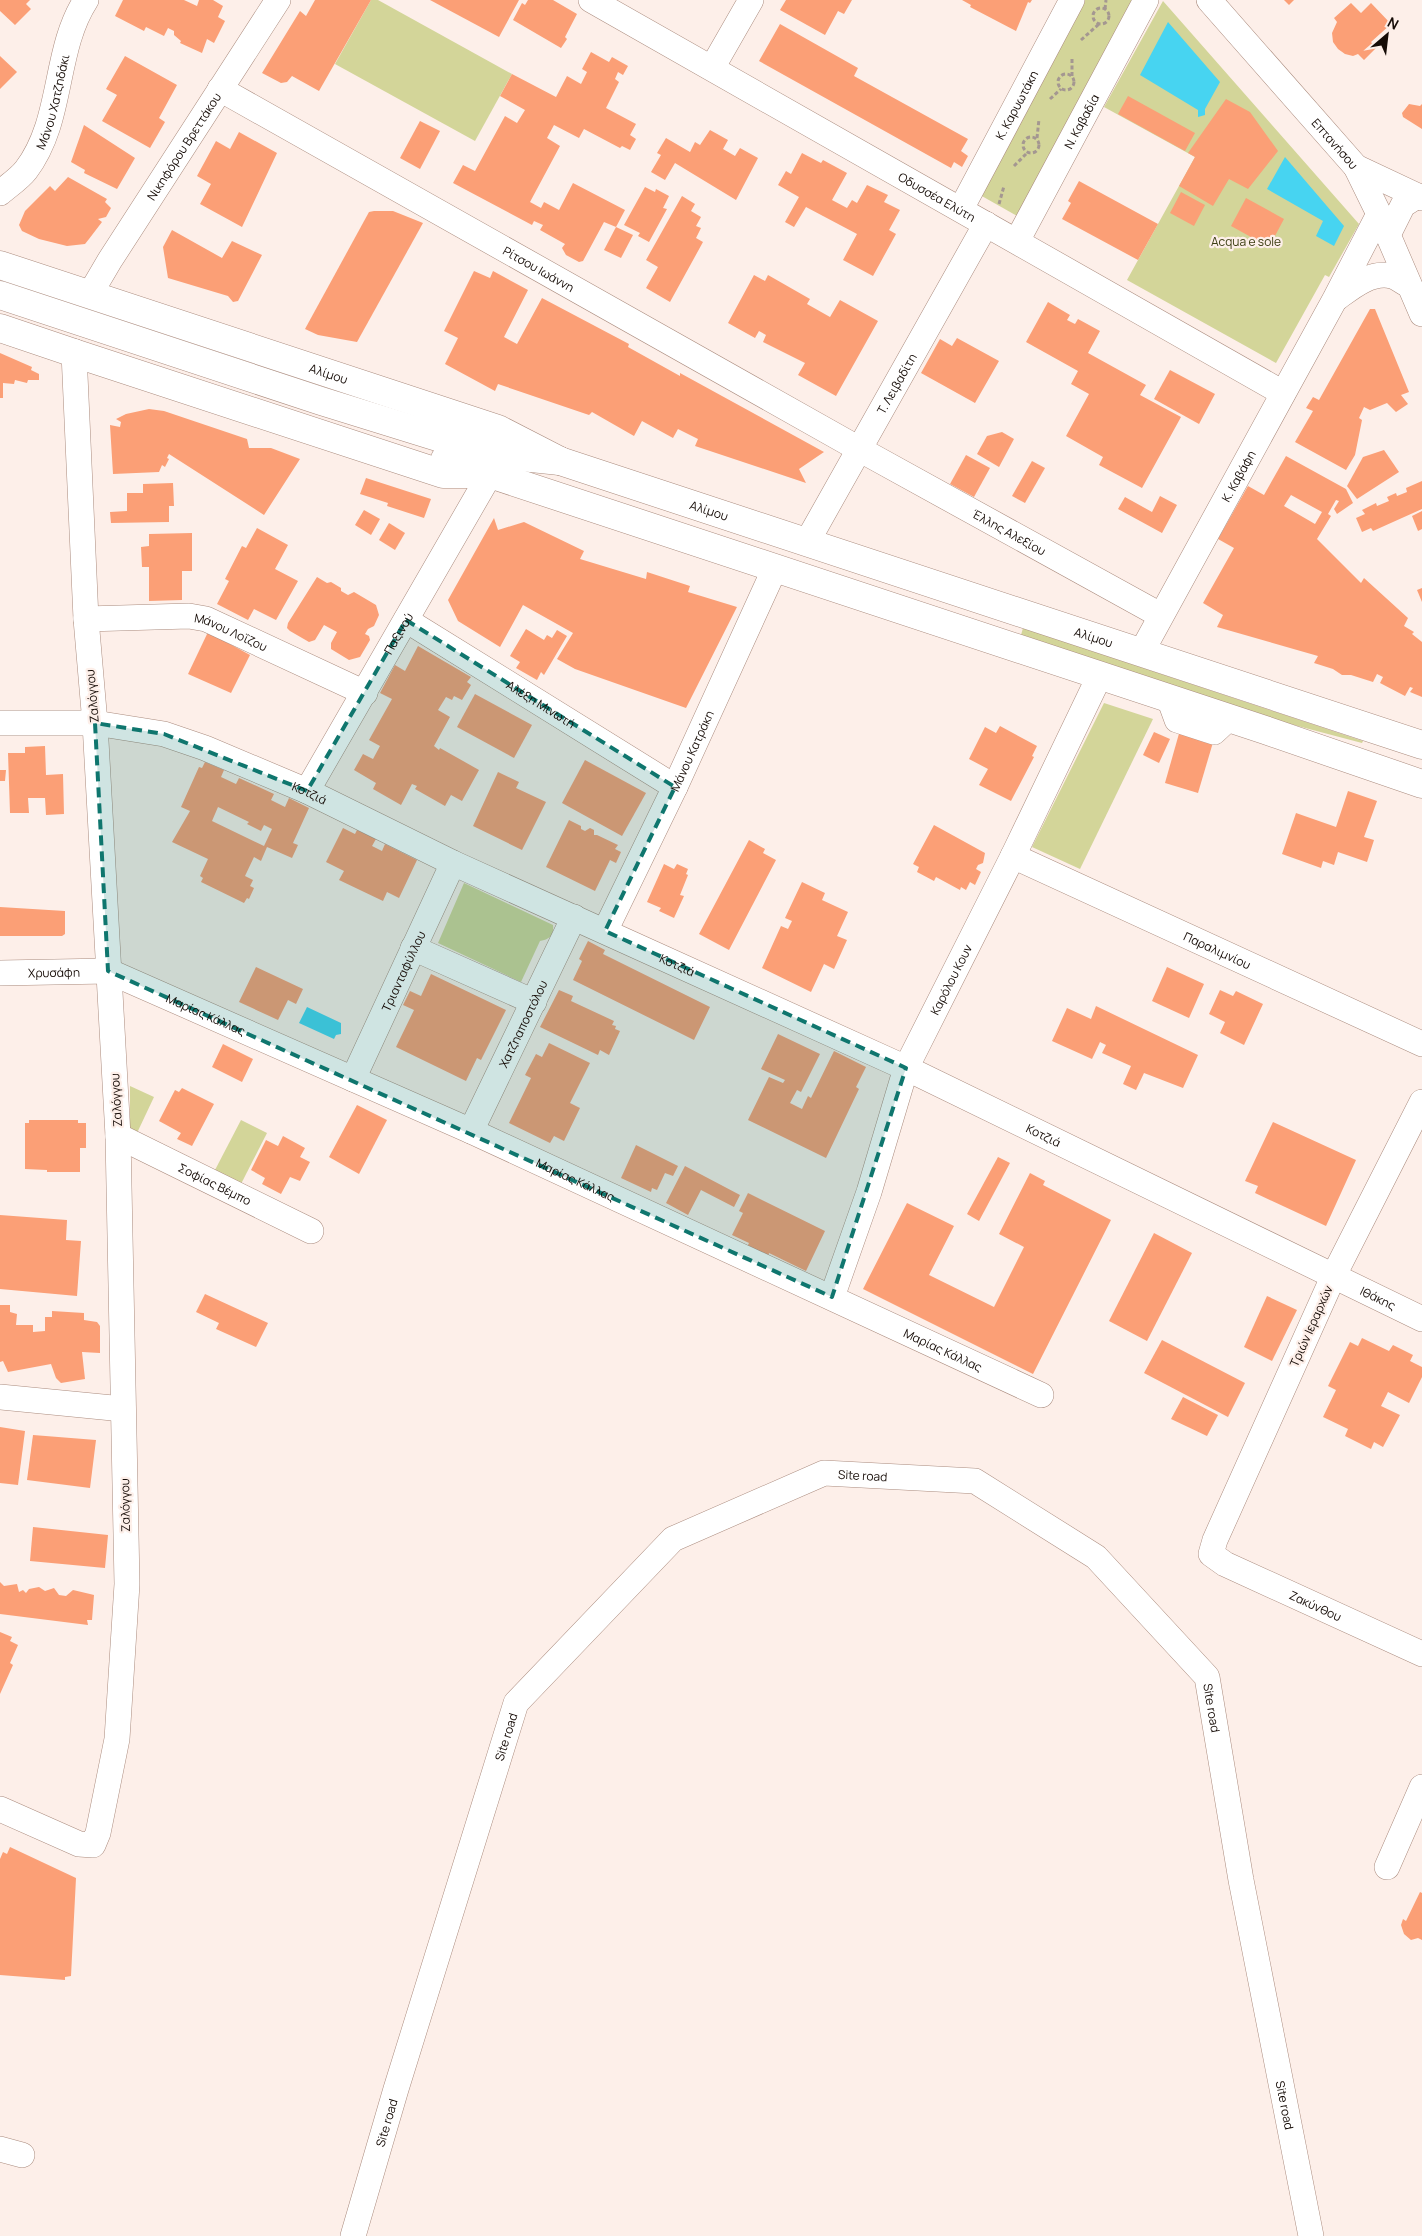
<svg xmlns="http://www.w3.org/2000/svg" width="1422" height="2236" font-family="Manrope,sans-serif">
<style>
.green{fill:#d3d599}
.water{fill:#47d4f1}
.building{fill:#fb9f76;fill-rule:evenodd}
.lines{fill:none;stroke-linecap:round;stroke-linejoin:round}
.minor-casing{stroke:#ab8c7f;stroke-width:26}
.major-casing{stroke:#ab8c7f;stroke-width:29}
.highway-casing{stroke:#ab8c7f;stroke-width:29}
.path{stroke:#a49791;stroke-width:3;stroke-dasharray:4 2.5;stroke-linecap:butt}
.minor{stroke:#fff;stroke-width:25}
.major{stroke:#fff;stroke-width:28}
.highway{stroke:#fff;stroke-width:28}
.marked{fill:#0f766e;fill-opacity:0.2;stroke:#0f766e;stroke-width:4;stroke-dasharray:10 6;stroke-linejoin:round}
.labels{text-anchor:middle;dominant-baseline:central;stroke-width:4.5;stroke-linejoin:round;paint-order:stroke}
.street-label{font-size:12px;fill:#160c07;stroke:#fdefe9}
.park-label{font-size:12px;fill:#3c3d12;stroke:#fdefe9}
</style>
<rect width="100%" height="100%" fill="#fdefe9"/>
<g class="green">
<path d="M371,0H378L512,74L475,141L335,64Z"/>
<path d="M1084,0H1135L1019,217L980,195Z"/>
<path d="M1163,1L1359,224L1329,277L1325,275L1276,363L1127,280L1195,157L1104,107Z"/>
<path d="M1023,628L1363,741L1362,743L1275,720L1021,635Z"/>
<path d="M1104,703L1153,719L1080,869L1032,847Z"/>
<path d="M464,883L553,925C554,936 550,939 540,941L521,982L438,943Z"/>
<path d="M130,1086L154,1097L137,1133L130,1128Z"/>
<path d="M241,1120L267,1133L241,1184L215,1170Z"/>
</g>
<g class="water">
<path d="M1168,22L1220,82L1205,109V115L1198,117V110L1140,75Z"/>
<path d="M1285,157L1344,226L1334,246L1316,236L1323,221L1267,189Z"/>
<path d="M307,1007L341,1023V1034L336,1035L334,1039L299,1023Z"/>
</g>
<g class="building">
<path d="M0,0H30L26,4L31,9L15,25L0,11Z"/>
<path d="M123,0H184L197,6L199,0H213L223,6L218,17L225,21L214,43L207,39L202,53L180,43L181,41L174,35V31L168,28L164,36L146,27L144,31L115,16Z"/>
<path d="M315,0H371L319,91L292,76L287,82L281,83L262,73L300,11L306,16Z"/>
<path d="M430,0H519L499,37Z"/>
<path d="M528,0H553L577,14L565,37L567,39L561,48L513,20L522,3L525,5Z"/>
<path d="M786,0H852L844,14L838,11L825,35L780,10Z"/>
<path d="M962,0H1032L1030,3L1028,2L1016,31L970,7L971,5Z"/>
<path d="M1284,0H1294L1289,5Z"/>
<path d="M1351,3L1361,13L1371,3L1391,24L1371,42L1376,48L1364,60L1358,54L1353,56L1345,54L1338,49L1333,42L1332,33L1337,22L1334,18Z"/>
<path d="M780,24L858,68L854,76L968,139L961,151L968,156L962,167L954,162L951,168L759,61Z"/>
<path d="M591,52L609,62L612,57L628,66L623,75L618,72L615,79L619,82L606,108L636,124L630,135L636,139L630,150L622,146L620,148L584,129L579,138L554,125L547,138L560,146L530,202L541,208L544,202L559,210L573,183L625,210L616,227L604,222L583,261L579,262L566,255L562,248L565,244L540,230L543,225L534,221L532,225L453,183L463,165L475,171L505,116L517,123L525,110L500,96L512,74L556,97L567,76L581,84L587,72L582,69Z"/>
<path d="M0,56L17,72L0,89Z"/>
<path d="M125,56L177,85L159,118L165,122L150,148L102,121L117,95L106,89Z"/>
<path d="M1128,96L1195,133L1185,151L1118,114Z"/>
<path d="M1226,99L1250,112L1278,151L1248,189L1229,179L1213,206L1179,186L1195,157L1188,153Z"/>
<path d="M1409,104L1420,106L1422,104V129L1403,117L1402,113Z"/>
<path d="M420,121L440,131L420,169L400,158Z"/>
<path d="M84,125L135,158L117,189L84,173L85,170L71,162Z"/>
<path d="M710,130L728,140L723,149L735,156L740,148L758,158L736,200L675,163L665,180L651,172L661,155L657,153L666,138L690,152L695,142L700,145Z"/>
<path d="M239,132L277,153L242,227L200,204L211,184L197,176L216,141L230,149Z"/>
<path d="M802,153L821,163L823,160L847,173L832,200L847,208L852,200L857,203L867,185L888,195L884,202L900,210L889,230L896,234L873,276L843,260L857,234L806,207L794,227L785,222L799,197L778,185L786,171L791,174Z"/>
<path d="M68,177L107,199L105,202L111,208L106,217L98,219L102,222L89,239L85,244L67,246L39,239L22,231L19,225L25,211L50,186L55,191Z"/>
<path d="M1079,181L1158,224L1138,260L1062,219L1071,203L1068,201Z"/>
<path d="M645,187L655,192L656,189L669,196L663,208L667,209L649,242L638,236L640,233L624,225Z"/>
<path d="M1181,192L1205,205L1194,226L1170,213Z"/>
<path d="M682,196L695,204L691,211L701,217L696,226L701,228L696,238L703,242L670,302L646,288L658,267L646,260Z"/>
<path d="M1246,198L1284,219L1269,247L1231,226Z"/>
<path d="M374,211H393L423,223L357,342L318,335L305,329L369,212Z"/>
<path d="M616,227L633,235L621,258L604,250Z"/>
<path d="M172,230L222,258L232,241L262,255L238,301L233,302L228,296L168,278L163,247Z"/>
<path d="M474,271L490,278L493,271L528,290L504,337L517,344L542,298L629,344L628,347L680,376V373L824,452L799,469L806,483L695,446L698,439L678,429L673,438L642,421L634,436L592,412L589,415L498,384L495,391L445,364L458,338L444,331Z"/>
<path d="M754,275L765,281L768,275L810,299L807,304L830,317L840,300L878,321L836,396L798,375L805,363L763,342L766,335L759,331L755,338L728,323Z"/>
<path d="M1048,302L1070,315L1067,320L1075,324L1078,319L1100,331L1088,353L1146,385L1140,395L1181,417L1142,488L1099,465L1103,457L1066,436L1089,394L1071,384L1078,371L1026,342Z"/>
<path d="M1370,309H1375L1409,392L1401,395L1408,404L1396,412L1387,403L1370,410L1364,407L1359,418L1362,420L1355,455L1346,470L1295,442L1313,411L1306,408L1313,397L1319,400Z"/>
<path d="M957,338L999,361L975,403L921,373L940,339L952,346Z"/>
<path d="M0,353L32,367L31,370L39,374V380H28L27,383L15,380L14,384L3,383V398H0Z"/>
<path d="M1170,370L1215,394L1199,424L1154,399Z"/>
<path d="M149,409L164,411L247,439L249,448H271L300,459L264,515L169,454L167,458L169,459L165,467L162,465L159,472L113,474L110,425L120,427L121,422L116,419L126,414Z"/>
<path d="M1002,432L1014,439L999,467L977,454L987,436Z"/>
<path d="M1384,450L1399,472L1357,499L1347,486L1363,457Z"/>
<path d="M966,455L990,468L974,497L950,484Z"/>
<path d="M1286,456L1346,489L1353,503L1337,514L1334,509L1339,501L1336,500L1328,514L1331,516L1317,539L1361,583L1364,578L1408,618L1404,626L1414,632L1412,634L1422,642V697L1410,692L1413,688L1410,687L1405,696L1380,683L1383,677L1377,674L1373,682L1351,675H1342L1333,669L1314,663L1318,656L1217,627L1223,615L1203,603L1234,548L1218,539L1248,486L1264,495ZM1291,495L1322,512L1315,524L1284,506Z"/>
<path d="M1032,461L1045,468L1025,503L1012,496Z"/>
<path d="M366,478L431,499L424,518L387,506L388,503L360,494Z"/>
<path d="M1422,481V509L1373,531L1371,528L1362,532L1356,518L1365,514L1362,510L1376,503L1377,506L1389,501L1387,497L1396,493L1397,496L1407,492L1406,488Z"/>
<path d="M173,483L174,506H169V522L111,523L110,512L127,511V493H143V484Z"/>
<path d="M1160,496L1177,505L1162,533L1118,509L1125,497L1152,512Z"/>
<path d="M364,510L380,519L371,535L355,525Z"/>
<path d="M1422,511V529L1418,531L1412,516Z"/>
<path d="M494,518L498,530L524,522L584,551L580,559L646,579L647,572L690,586L688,592L737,607L686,708L575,669L557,659L573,633L523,605L500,647L458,621L448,600Z"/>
<path d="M389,523L405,533L395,550L379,540Z"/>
<path d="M257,528L288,545L275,569L298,581L276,620L254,609L248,620L217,604L229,581L225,579L242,546L246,548Z"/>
<path d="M192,533V571H182V600L149,601V567H142L141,547L149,546V534Z"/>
<path d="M317,577L327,583L331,582L341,588V591L348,595L354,592L376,605L379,615L374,626L368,629L365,634L369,636L370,640L360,657L349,660L331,649V643L337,632L324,625L315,640L309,642L290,631L287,628L288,623Z"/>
<path d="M1422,588V602L1417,590Z"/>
<path d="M526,629L544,640L547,635L552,638L557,630L567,636L544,675L541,672L537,680L516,668L520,662L510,656Z"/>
<path d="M208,632L250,655L231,693L188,674Z"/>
<path d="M418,646L471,677L467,682L471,685L462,700L454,696L452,700L446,697L438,710L450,717L434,746L439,750L440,748L479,770L462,801L451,795L445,806L415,789L417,786L412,784L401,805L373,789L376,783L354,770L363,754L373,759L380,746L369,740L392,699L380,693L395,665L405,671Z"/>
<path d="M475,694L532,725L514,758L457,727Z"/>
<path d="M1000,726L1037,746L1032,756L1034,757L1011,801L979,785L988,769L969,759L985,727L996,733Z"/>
<path d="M1180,730L1214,739L1198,793L1165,783Z"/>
<path d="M1154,732L1170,739L1159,763L1143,755Z"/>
<path d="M45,746L46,775L63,774L64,814L46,815L45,798H28L29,813H10L8,753H25V747Z"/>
<path d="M585,760L646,793L622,836L562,803Z"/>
<path d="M205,762L224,770L221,777L236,784L239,778L274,794L271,800L285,807L289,798L309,808L293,843L298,845L292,858L267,847L261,861L254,857L245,876L253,880L250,886L254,888L249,899L247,898L244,903L201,882L203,878L200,876L208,859L172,842L190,811L181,807L199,767L202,768ZM218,807L249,822L247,824L261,831L264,825L272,829L264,846L212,821Z"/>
<path d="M0,770H6L5,781H0Z"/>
<path d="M498,772L519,782L516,788L546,802L522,850L473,826Z"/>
<path d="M1348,791L1377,801L1364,837L1374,840L1367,862L1338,852L1334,865L1323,861L1321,868L1282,854L1296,813L1336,827Z"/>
<path d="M569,820L581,826V829L585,831L590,828L594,830V835H597L618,845L615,849L621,852L616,863L610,860L595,891L546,867Z"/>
<path d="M934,825L985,853L983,863L978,865L976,869L981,872L975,885L970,882L966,890L961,887L960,890L936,877L934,881L917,872L919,867L913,864Z"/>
<path d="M343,828L355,834L357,830L376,839L372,846L382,851L385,844L417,860L399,898L387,892L383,901L339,880L344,871L326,862Z"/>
<path d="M749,840L765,849L763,853L776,860L729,950L699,934Z"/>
<path d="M664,864L674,869L677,864L688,869L686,874L688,875L680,895L684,896L674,918L659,911L661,908L647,902Z"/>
<path d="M802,882L825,893L822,900L848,912L837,936L847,940L834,969L824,964L811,992L762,968L781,926L788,929L792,921L785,918Z"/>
<path d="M0,907L65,911V934L62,936H0Z"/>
<path d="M588,941L605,950L603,954L710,1007L694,1040L573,980L582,961L579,959Z"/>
<path d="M256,967L303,989L296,1004L288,1000L278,1020L239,1002Z"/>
<path d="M1167,967L1204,984L1189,1018L1152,1001Z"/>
<path d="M431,974L506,1010L481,1060L477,1058L466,1081L396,1047L414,1010L403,1005L410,991L421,996Z"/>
<path d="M559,990L573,996L571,1001L614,1021L612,1025L616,1026L615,1029L620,1031L609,1055L600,1050L598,1055L540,1027Z"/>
<path d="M1220,990L1233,996L1236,991L1263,1004L1244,1045L1220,1033L1225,1022L1209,1014Z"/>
<path d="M1096,1006L1198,1055L1183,1088L1144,1073L1136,1090L1123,1084L1131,1066L1102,1053L1106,1045L1100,1042L1092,1059L1052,1041L1067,1008L1091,1019Z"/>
<path d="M778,1034L820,1054L801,1092L797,1090L790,1103L802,1109L808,1096L811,1098L834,1051L866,1067L856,1087L859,1089L826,1158L748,1120L769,1077L783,1083L785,1080L761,1069Z"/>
<path d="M549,1043L590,1063L570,1103L580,1108L564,1141L554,1136L550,1143L509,1123L531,1078L525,1075L536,1054L542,1057Z"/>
<path d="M223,1044L253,1059L242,1082L212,1067Z"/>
<path d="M182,1088L214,1104L192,1146L177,1139L181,1133L159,1121L175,1090L179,1092Z"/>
<path d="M357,1105L387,1120L359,1174L329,1157Z"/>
<path d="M29,1120H78V1123H86V1148H80V1172H47V1170L25,1169V1123H29Z"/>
<path d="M1273,1122L1356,1160L1326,1226L1255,1193L1258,1186L1245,1181Z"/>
<path d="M283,1136L305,1148L300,1157L310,1162L300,1181L290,1177L281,1194L262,1184L265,1178L251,1170L266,1140L278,1146Z"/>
<path d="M636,1145L678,1166L673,1176L665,1173L657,1190L652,1188L651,1192L621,1178Z"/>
<path d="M998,1157L1010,1163L979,1221L967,1214Z"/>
<path d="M685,1166L740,1195L734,1207L701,1190L688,1215L666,1203Z"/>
<path d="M1030,1173L1045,1181L1043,1185L1111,1220L1033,1374L863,1289L907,1203L954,1226L929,1275L994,1307L1024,1247L999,1234Z"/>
<path d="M748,1193L825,1231L806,1271L769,1253L768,1257L747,1247L749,1243L732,1235L743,1213L739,1211Z"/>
<path d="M0,1215L67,1220L66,1240L81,1241L77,1296L0,1289Z"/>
<path d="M1154,1233L1192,1253L1147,1341L1109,1321Z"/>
<path d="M205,1294L268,1323L256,1347L216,1329L219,1323L196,1312Z"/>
<path d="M1267,1296L1297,1310L1272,1361L1244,1347Z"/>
<path d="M0,1305H10V1312L17,1314L16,1325H33V1332L45,1331V1317H52V1311L84,1313V1320L97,1322L100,1326V1353L82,1352L85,1379L61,1383L56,1378L51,1364L8,1372L3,1361L0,1362Z"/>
<path d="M1362,1338L1389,1351L1393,1345L1413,1355L1410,1361L1422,1367V1377L1409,1403L1388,1392L1381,1406L1400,1415L1383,1447L1374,1442L1371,1449L1345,1436L1348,1429L1323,1417L1336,1390L1328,1386L1350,1342L1358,1346Z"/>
<path d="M1162,1340L1245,1383L1228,1417L1144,1373Z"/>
<path d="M1183,1397L1218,1415L1207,1436L1171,1419Z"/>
<path d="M0,1427L25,1431L18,1485L0,1483Z"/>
<path d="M33,1435L96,1440L90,1488L27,1480Z"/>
<path d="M33,1527L108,1535L105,1568L30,1561Z"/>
<path d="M0,1582L4,1586L17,1584L19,1592L23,1590L26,1593L29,1589L39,1587L45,1591L54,1588L59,1595L66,1596L73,1590L90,1594L94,1595L92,1620H87L88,1625L0,1614Z"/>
<path d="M0,1632L12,1637L10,1641L18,1645L10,1663L13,1665L0,1694Z"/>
<path d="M10,1847L76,1878L71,1976L65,1977V1980L0,1975V1859L3,1852L7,1854Z"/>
<path d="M1420,1892L1422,1893V1940L1418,1938L1411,1940L1404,1934L1401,1925L1403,1919L1406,1921Z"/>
</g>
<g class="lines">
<defs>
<g id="minor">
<path id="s1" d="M591,0L1283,393"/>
<path id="s2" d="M1209,0L1356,167L1379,214L1422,314"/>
<path d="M712,68L751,0"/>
<path id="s3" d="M220,89L859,449L1160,615"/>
<path d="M1356,167L1422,198"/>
<path id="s4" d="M0,193C8,186 19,179 26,170C64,120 53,51 86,0"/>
<path id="s5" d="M961,209L1072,0"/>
<path d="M1388,235L1403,205L1417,196"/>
<path id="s6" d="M1017,241L1146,0"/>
<path id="s7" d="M90,294L110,260L278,0"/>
<path d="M1337,298C1352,287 1371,271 1392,276C1398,278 1404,283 1409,285"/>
<path id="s8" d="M807,542L986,224"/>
<path id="s9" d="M86,619L189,616L206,619L365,693"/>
<path id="s10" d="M406,620L675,787"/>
<path id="s11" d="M1141,653L1335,299L1379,214"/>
<path d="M1169,698L1177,720L1214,732L1229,718"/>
<path id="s12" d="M0,723H95L164,734L205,748L307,791L453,863L906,1068L1422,1319"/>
<path id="s13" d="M307,791L490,474"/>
<path id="s14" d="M1013,856L1422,1044"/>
<path id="s15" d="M605,931L675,787L775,568"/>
<path d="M413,948L534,1002"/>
<path id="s16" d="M0,973L108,971L471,1131L1041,1395"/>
<path id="s17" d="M353,1079L453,863"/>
<path id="s18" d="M1422,1102L1334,1275L1215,1540L1211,1554L1225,1564L1422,1654"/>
<path id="s19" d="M471,1131L574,917"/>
<path id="s20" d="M118,1136L311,1231"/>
<path id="s21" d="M832,1297L869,1192L906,1068L1013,856L1100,675"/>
<path d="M0,1397L123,1409"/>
<path d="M0,1809L79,1844L93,1845L98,1833L117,1739L127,1584L118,1136L95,723L86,619L74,353"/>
<path d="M1387,1867L1422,1787"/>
<path d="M0,2149L22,2155"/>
<path id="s22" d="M353,2236L396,2089L516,1703L673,1539L824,1473L975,1481L1096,1557L1207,1677L1241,1880L1311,2236"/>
</g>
<g id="major">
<path id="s23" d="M0,265L498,429L560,461L1422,745"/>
<path d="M74,353L443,474H490L1265,730L1422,784"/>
</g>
<g id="highway">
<path d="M0,295L321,401L492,454L560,461"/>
<path d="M0,328L74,353"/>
<path d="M445,459L490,474"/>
</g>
</defs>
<use href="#minor" class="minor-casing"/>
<use href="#major" class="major-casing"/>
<use href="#highway" class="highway-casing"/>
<g class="path">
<circle cx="1101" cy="16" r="8"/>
<path d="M1105,9L1106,0"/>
<path d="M1081,40L1099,24"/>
<circle cx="1066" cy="82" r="8"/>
<path d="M1072,76V57"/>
<path d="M1050,99L1061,89"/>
<circle cx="1031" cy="145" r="8"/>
<path d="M1037,138L1039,119"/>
<path d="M1014,166L1028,152"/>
<path d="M999,204L1004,186"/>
</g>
<use href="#minor" class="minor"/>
<use href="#major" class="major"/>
<use href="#highway" class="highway"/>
</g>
<path class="marked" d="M406,620L675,787L605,931L906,1068L832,1297L108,971L95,723L164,734L307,791Z"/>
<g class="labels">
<g class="street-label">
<text stroke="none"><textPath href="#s4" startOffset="109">Μάνου Χατζηδάκι</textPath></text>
<text stroke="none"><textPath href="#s5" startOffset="118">Κ. Καρυωτάκη</textPath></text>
<text stroke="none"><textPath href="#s6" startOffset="136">Ν. Καβαδία</textPath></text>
<text stroke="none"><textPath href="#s2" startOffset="191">Επτανήσου</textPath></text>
<text stroke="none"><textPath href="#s7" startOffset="175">Νικηφόρου Βρεττάκου</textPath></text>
<text stroke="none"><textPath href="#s1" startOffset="398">Οδυσσέα Ελύτη</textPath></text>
<text stroke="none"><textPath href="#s3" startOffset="366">Ρίτσου Ιωάννη</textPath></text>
<text stroke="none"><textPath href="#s23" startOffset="346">Αλίμου</textPath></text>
<text stroke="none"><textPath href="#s8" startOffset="182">Τ. Λειβαδίτη</textPath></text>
<text stroke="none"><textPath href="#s11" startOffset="202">Κ. Καβάφη</textPath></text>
<text stroke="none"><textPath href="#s23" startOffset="751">Αλίμου</textPath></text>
<text stroke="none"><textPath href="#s3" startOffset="905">Έλλης Αλεξίου</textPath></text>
<text stroke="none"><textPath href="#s9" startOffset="148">Μάνου Λοΐζου</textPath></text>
<text stroke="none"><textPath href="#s13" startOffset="182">Παξινού</textPath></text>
<text stroke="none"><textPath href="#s23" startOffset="1156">Αλίμου</textPath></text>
<text transform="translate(92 696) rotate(-95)">Ζαλόγγου</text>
<text stroke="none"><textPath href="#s10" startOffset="159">Αλέξη Μινωτή</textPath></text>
<text stroke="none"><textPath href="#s15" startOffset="200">Μάνου Κατράκη</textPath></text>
<text stroke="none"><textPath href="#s12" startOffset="322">Κοτζιά</textPath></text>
<text stroke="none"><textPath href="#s14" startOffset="225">Παραλιμνίου</textPath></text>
<text stroke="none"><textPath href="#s12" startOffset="728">Κοτζιά</textPath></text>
<text stroke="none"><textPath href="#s16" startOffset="54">Χρυσάφη</textPath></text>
<text stroke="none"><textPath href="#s17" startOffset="119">Τριανταφύλλου</textPath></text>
<text stroke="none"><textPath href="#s21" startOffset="340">Καρόλου Κουν</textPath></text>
<text stroke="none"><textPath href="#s16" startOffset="215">Μαρίας Κάλλας</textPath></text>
<text stroke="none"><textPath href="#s19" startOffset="119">Χατζηαποστόλου</textPath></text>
<text transform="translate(116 1100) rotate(-93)">Ζαλόγγου</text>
<text stroke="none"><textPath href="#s12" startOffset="1132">Κοτζιά</textPath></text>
<text stroke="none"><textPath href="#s16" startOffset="620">Μαρίας Κάλλας</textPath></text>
<text stroke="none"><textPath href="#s20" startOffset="108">Σοφίας Βέμπο</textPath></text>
<text stroke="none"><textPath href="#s12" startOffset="1504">Ιθάκης</textPath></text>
<text transform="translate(1311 1326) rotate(-66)">Τριών Ιεραρχών</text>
<text stroke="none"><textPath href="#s16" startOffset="1025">Μαρίας Κάλλας</textPath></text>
<text stroke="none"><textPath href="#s22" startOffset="988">Site road</textPath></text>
<text transform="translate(125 1505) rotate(-91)">Ζαλόγγου</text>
<text stroke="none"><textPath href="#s18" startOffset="616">Ζακύνθου</textPath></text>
<text stroke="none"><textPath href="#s22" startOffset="1438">Site road</textPath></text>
<text stroke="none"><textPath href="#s22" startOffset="522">Site road</textPath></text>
<text stroke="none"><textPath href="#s22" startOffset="1842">Site road</textPath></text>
<text stroke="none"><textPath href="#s22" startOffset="118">Site road</textPath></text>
</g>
<g class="park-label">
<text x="1246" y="241">Acqua e sole</text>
</g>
</g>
<g transform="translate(1387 35) rotate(28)" stroke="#fdefe9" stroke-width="4" paint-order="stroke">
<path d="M0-4L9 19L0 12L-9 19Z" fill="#160c07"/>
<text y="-8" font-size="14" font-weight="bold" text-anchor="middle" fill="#160c07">N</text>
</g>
</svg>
